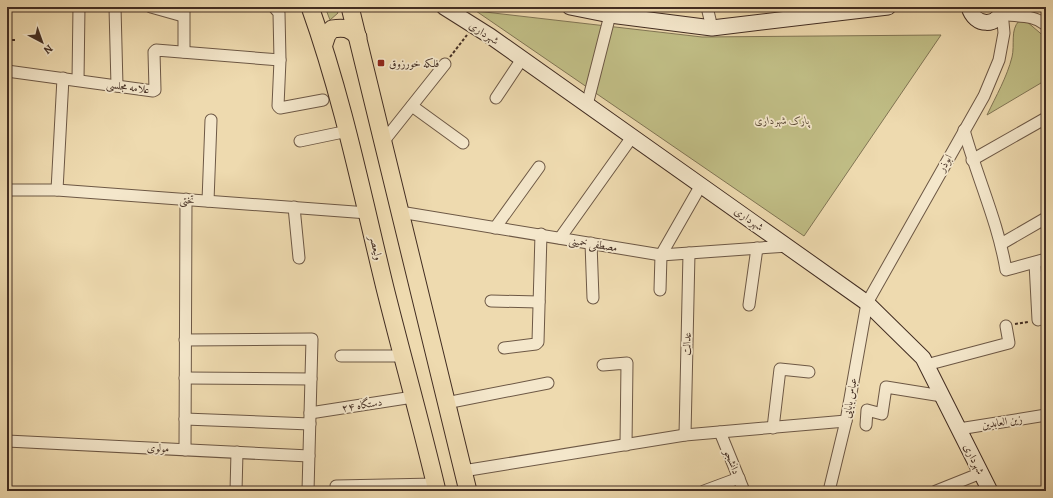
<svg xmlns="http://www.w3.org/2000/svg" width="1053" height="498" font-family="Alegreya,Amiri,serif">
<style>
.green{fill:#c0bd85;stroke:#817554}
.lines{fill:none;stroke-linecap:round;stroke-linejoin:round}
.street-casing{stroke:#6d5845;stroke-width:13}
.secondary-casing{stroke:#422d22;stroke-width:17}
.primary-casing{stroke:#422d22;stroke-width:19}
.path{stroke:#422d22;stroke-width:2;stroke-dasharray:3 2;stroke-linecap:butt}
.street{stroke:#f4e7cb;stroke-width:11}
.secondary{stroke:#f4e7cb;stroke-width:15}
.primary{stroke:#eedaaf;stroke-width:17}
.poi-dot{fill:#8f2418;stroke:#f4e7cb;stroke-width:1.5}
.labels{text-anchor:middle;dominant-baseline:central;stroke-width:3.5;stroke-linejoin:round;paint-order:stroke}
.street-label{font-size:11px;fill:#422d22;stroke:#f4e7cb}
.poi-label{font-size:11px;fill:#422d22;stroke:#f4e7cb;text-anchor:start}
.park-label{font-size:11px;font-style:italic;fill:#5b4a36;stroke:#f4e7cb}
</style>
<rect width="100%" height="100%" fill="#eedaaf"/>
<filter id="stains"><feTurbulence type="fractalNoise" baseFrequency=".005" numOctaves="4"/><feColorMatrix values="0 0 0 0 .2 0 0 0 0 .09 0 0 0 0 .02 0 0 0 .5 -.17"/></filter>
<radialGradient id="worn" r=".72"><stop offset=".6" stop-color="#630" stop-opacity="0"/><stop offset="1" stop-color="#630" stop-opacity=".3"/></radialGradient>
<g class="green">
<path d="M325,7H335L338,13L330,20Z"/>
<path d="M476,11L702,37L941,35L804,236Z"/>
<path d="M1019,21H1026L1046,38V80L987,115C996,96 1007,77 1012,57C1015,45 1010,30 1019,21Z"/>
</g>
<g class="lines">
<defs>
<g id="street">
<path d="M115,7L117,86"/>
<path d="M151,7L183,16"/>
<path d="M184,7V52"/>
<path d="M274,7L279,13L280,60L278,106L280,108L323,100"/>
<path d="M707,7L712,28"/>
<path d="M1001,14C1017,17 1033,14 1046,25"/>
<path d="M7,71L153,91L155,90L154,52L156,50L280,60"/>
<path d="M78,80L79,7"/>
<path d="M496,98L522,59"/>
<path d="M587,105L610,15"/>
<path d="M412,106L463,143"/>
<path d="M964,130C977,177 998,222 1006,270L1046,259"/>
<path d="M300,141L348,131"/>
<path d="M383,142L445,64"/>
<path d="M972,160L1046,118"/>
<path d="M7,190H57L368,213"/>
<path d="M57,190L63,78"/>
<path d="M208,201L211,120"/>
<path d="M294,207L299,258"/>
<path d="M400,212L661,255L788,246"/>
<path d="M495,228L539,167"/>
<path d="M560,238L632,137"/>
<path d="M591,243L593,298"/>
<path d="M1001,244L1046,218"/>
<path d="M1035,263L1038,320"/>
<path d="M660,290L661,255L701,185"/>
<path d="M491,301L539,302"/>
<path d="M749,305L757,248"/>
<path d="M185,340L312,339L308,491"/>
<path d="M504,348L536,344L538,342L541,234"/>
<path d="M341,356H403"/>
<path d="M603,365L627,363L626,445"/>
<path d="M926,365L1009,343L1006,326"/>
<path d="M185,378L311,379"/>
<path d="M446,403L548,383"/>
<path d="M310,413L413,397"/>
<path d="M185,419L310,424"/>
<path d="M866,425L867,410L882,414L886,387L942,396"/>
<path d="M773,428L780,369L809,372"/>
<path d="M959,429L1046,415"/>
<path d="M720,432L744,491"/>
<path d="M685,435L689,253"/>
<path d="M7,441L309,456"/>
<path d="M185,450L186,199"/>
<path d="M463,471L685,435L846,421"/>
<path d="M336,486L435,484"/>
<path d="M236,491L237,452"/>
<path d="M704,491L739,478"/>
<path d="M829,491L846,421L867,303L984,96L999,60L1004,33L1003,22L999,17"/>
<path d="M936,491L981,473"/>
</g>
<g id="secondary">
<path d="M444,7L490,36L867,303L923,358L990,491"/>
<path d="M570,7L610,15L712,28L888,7"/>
<path d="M969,7C974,27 999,28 1003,7"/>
</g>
<g id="primary">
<path d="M310,7C343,99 362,194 385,288C402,356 421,423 437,491"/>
<path d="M350,7L468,491"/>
<path d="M324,44L327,35L332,29C344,27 350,28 358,37"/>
</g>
</defs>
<use href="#street" class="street-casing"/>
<use href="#secondary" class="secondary-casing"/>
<use href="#primary" class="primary-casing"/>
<g class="path">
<path d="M7,40H16"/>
<path d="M450,57L467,35"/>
<path d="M1015,324L1028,322"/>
</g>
<use href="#street" class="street"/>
<use href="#secondary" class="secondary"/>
<use href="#primary" class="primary"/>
</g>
<rect class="poi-dot" x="377" y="59" width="8" height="8" rx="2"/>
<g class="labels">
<g class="street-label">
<text transform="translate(484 33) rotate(33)">شهرداری</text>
<text transform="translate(128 87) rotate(8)">علامه مجلسی</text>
<text transform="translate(945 163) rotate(-61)">ابوذر</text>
<text transform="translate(187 200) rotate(4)">تختی</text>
<text transform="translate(749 219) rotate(35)">شهرداری</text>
<text transform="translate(593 244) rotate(9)">مصطفی خمینی</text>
<text transform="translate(376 248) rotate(77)">ولیعصر</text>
<text transform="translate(687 344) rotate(-89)">عدالت</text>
<text transform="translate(850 398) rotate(-80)">عباس بابایی</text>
<text transform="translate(362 405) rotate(-9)">۲۴ دستگاه</text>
<text transform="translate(1002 422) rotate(-9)">زین العابدین</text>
<text transform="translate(158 448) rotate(3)">مولوی</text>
<text transform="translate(974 459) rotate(63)">شهرداری</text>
<text transform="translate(732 462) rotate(68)">دانشجو</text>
</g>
<g class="poi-label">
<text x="389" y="63">فلکه خورزوق</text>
</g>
<g class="park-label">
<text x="782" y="120">پارک شهرداری</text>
</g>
</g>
<rect width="1053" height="498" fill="none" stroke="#eedaaf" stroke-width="24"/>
<rect x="8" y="8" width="1037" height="482" fill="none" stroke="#422d22" stroke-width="2"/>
<rect x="12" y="12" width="1029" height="474" fill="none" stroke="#422d22"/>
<g transform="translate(42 42) rotate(139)" stroke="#f4e7cb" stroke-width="3" paint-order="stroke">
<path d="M0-3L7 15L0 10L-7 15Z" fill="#422d22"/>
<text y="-6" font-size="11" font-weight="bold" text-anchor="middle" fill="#422d22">N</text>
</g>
<rect width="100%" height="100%" filter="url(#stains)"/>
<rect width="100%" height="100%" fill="url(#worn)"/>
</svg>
